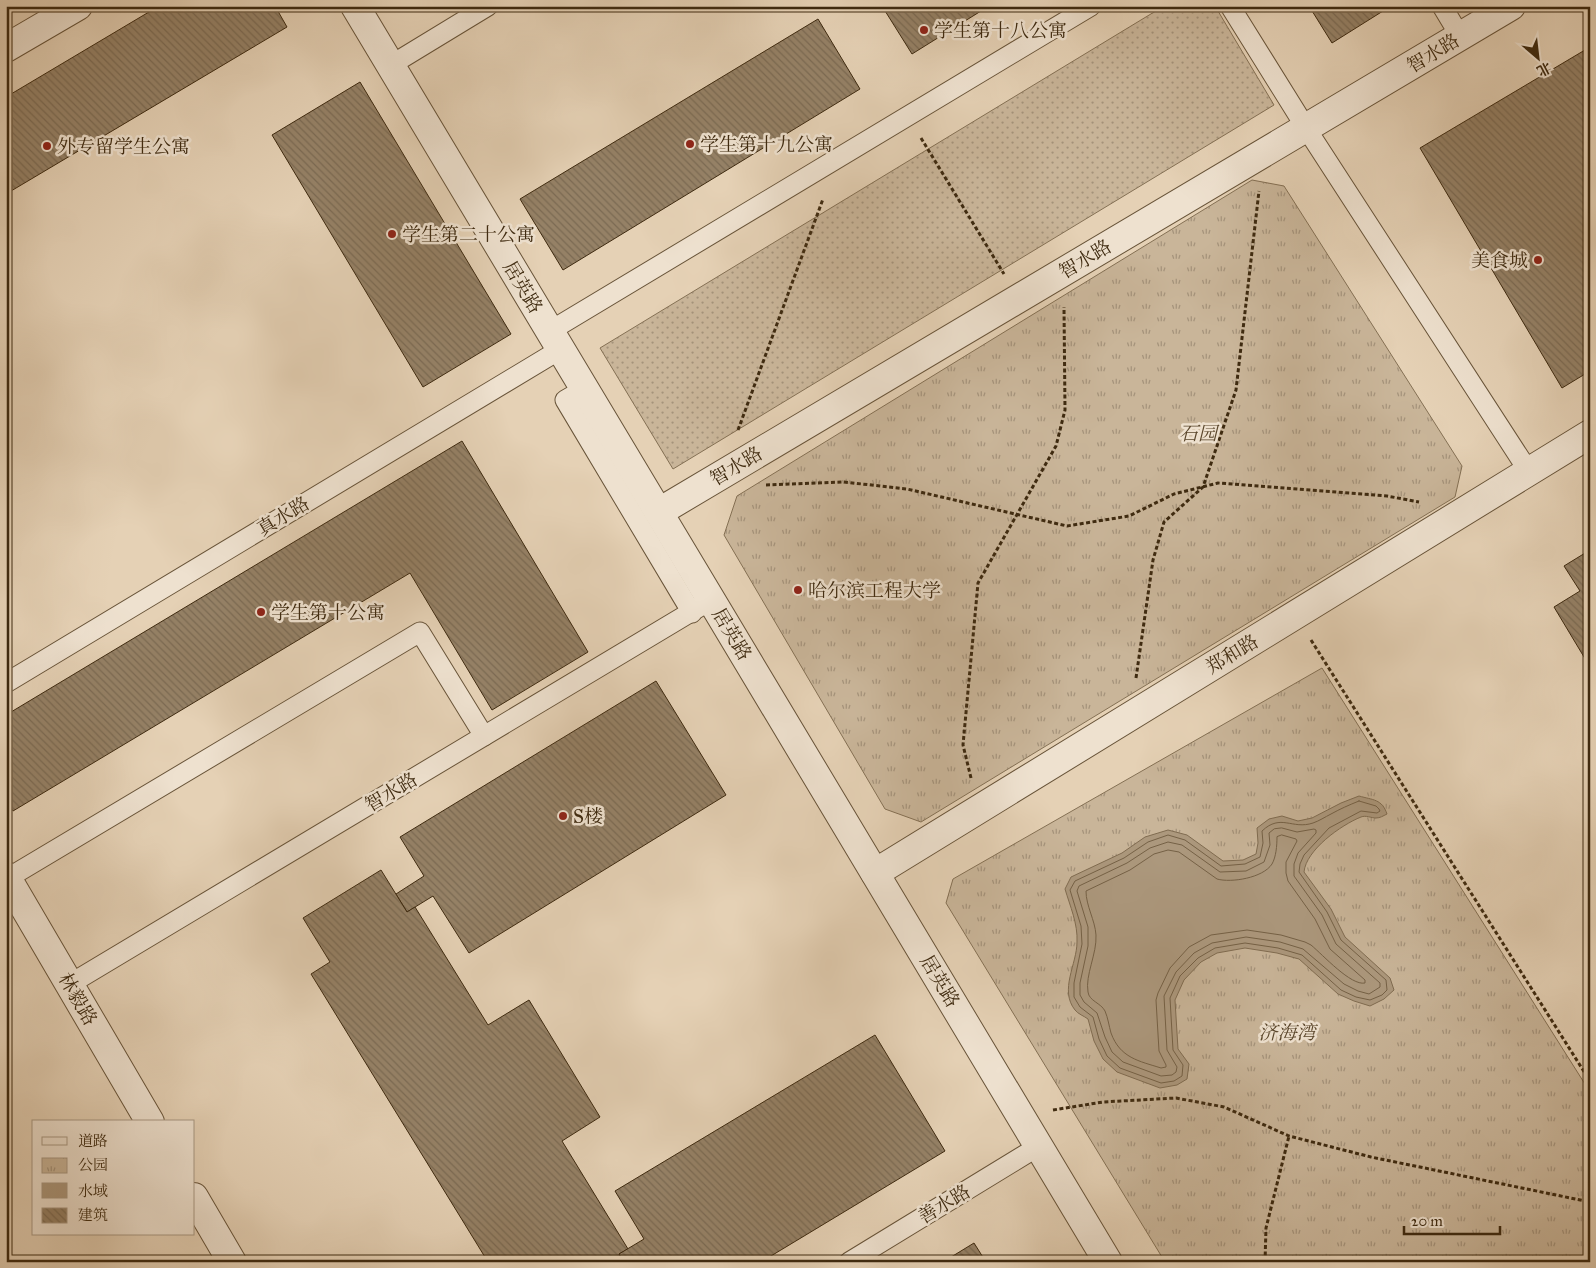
<svg xmlns="http://www.w3.org/2000/svg" width="1596" height="1268" font-family="'IM FELL Great Primer','Noto Serif SC',serif">
<style>
.grass{fill:url(#grass-dots);stroke:#847054}
.park{fill:url(#park-tufts);stroke:#847054}
.water{fill:#ac987d;stroke:#806c51}
.lines{fill:none;stroke-linecap:round;stroke-linejoin:round}
.shore{stroke:#756146;stroke-width:1}
.building{fill:url(#building-back-hatch);stroke:#3e2a10}
.lane-casing{stroke:#685439;stroke-width:21}
.street-casing{stroke:#685439;stroke-width:30}
.path{stroke:#3e2a10;stroke-width:3;stroke-dasharray:4 2.5;stroke-linecap:butt}
.lane{stroke:#eee1cf;stroke-width:19}
.street{stroke:#eee1cf;stroke-width:28}
.poi-dot{fill:#8f2418;stroke:#eee1cf;stroke-width:2}
.labels{text-anchor:middle;dominant-baseline:central;stroke-width:5;stroke-linejoin:round;paint-order:stroke}
.poi-label{font-size:19px;fill:#3e2a10;stroke:#eee1cf;text-anchor:start}
.street-label{font-size:19px;fill:#3e2a10;stroke:#eee1cf}
.park-label{font-size:19px;font-style:italic;fill:#5a462b;stroke:#eee1cf}
</style>
<defs>
<pattern id="grass-dots" width="8" height="8" patternUnits="userSpaceOnUse" patternTransform="scale(1.25)"><rect width="8" height="8" fill="#c9b599"/><path d="M2 2h.1M6 6h.1" fill="none" stroke="#a5937b" stroke-width="1.8" stroke-linecap="round"/></pattern>
<pattern id="park-tufts" width="24" height="20" patternUnits="userSpaceOnUse" patternTransform="scale(1.25)"><rect width="24" height="20" fill="#c9b599"/><path d="M3 7l-1-3M5 7V3M7 7l1-3M15 17l-1-3M17 17v-4M19 17l1-3" fill="none" stroke="#a5937b"/></pattern>
<pattern id="building-back-hatch" width="6" height="6" patternUnits="userSpaceOnUse" patternTransform="scale(1.25)"><rect width="6" height="6" fill="#958166"/><path d="M-1 5l2 2M0 0l6 6M5-1l2 2" fill="none" stroke="#7b6a53"/></pattern>
</defs>
<rect width="100%" height="100%" fill="#e5d1b5"/>
<filter id="stains"><feTurbulence type="fractalNoise" baseFrequency=".004" numOctaves="4"/><feColorMatrix values="0 0 0 0 .2 0 0 0 0 .09 0 0 0 0 .02 0 0 0 .5 -.17"/></filter>
<radialGradient id="worn" r=".72"><stop offset=".6" stop-color="#630" stop-opacity="0"/><stop offset="1" stop-color="#630" stop-opacity=".3"/></radialGradient>
<path class="grass" d="M1164,6H1215L1274,105L673,469L600,348Z"/>
<g class="park">
<path d="M1252,180L1284,186L1462,466L1455,497L921,822L885,809L724,535L737,496Z"/>
<path d="M1322,668L1590,1092V1262H1165L946,903L953,879Z"/>
</g>
<path class="water" d="M1359,796C1373,800 1382,799 1387,814C1383,816 1380,818 1376,818C1371,818 1366,815 1361,817C1341,825 1306,850 1304,872L1331,909L1345,937L1390,978L1394,990L1384,999L1370,1006L1354,1001L1338,994L1299,959L1277,953L1245,948L1217,953L1201,962L1184,980L1175,1000L1178,1049L1189,1064L1187,1079L1177,1085L1160,1088L1117,1072L1103,1059L1094,1041L1088,1019C1084,1016 1078,1014 1075,1010C1059,990 1077,964 1077,942C1078,924 1070,906 1065,889L1071,877L1122,853L1145,837L1168,830L1187,835L1223,861L1243,860L1256,854L1258,843L1257,828L1269,819L1282,816L1298,821L1312,818L1341,803Z"/>
<g class="lines">
<g class="shore">
<path d="M1359,801L1376,806L1379,809L1380,811L1377,813L1361,811L1329,828L1304,855L1300,864L1299,872L1327,912L1341,940L1386,980L1387,990L1382,995L1370,1000L1356,997L1341,990L1302,955L1278,948L1245,943L1215,948L1198,958L1180,976L1170,998L1173,1050L1183,1065L1182,1076L1174,1081L1161,1083L1120,1068L1107,1056L1099,1039L1093,1017L1080,1007L1074,997V983L1082,944L1081,926L1070,890L1075,881L1124,858L1148,842L1168,835L1185,840L1221,866L1245,864L1260,857L1263,843L1262,831C1281,813 1292,830 1313,823C1319,821 1325,817 1331,814C1340,809 1349,805 1359,801Z"/>
<path d="M1282,828L1297,832L1314,829L1316,830V833L1298,853L1294,864V876L1322,915L1336,944L1380,983V987L1369,994L1358,991L1344,984L1303,949L1280,942L1246,937L1212,943L1194,953L1176,972L1164,996L1167,1050L1177,1067L1176,1072L1172,1075L1161,1076L1123,1062L1112,1052L1105,1037L1097,1013L1084,1002L1080,995V983L1088,946V927L1077,891L1079,886L1127,863L1150,848L1168,842L1182,845L1220,872L1246,871L1264,862L1270,845L1269,833L1274,829Z"/>
<path d="M1282,835L1296,839L1297,841L1286,862V873L1288,881L1315,919L1330,949L1365,980V983C1351,986 1323,955 1311,945L1305,942L1281,935L1247,930L1211,935L1189,947L1170,968L1158,993L1156,1000L1159,1051L1166,1065V1067L1161,1068C1139,1061 1120,1058 1111,1033C1109,1026 1108,1018 1105,1011C1101,1003 1089,1001 1088,992C1085,975 1097,954 1096,935C1095,920 1086,906 1086,891L1130,870L1154,854L1168,850L1179,852L1217,879C1231,883 1263,878 1272,864C1276,857 1277,846 1277,837Z"/>
</g>
</g>
<g class="building">
<path d="M159,6H275L287,27L6,194V97Z"/>
<path d="M882,6H989L912,54Z"/>
<path d="M1309,6H1391L1332,43Z"/>
<path d="M818,19L860,89L563,270L520,199Z"/>
<path d="M1590,47V371L1562,388L1420,148Z"/>
<path d="M360,82L511,334L423,387L272,135Z"/>
<path d="M462,441L588,652L492,710L410,573L13,811L6,801V715Z"/>
<path d="M1590,550V667L1554,607L1580,591L1564,566Z"/>
<path d="M656,681L726,795L469,953L433,896L407,912L396,894L424,876L400,837Z"/>
<path d="M381,870L407,912L415,907L488,1025L529,1000L600,1117L562,1141L628,1249L619,1254L624,1262H488L311,974L330,962L303,918Z"/>
<path d="M875,1035L945,1151L761,1262H662L660,1259L655,1262H624L619,1254L644,1239L615,1191Z"/>
<path d="M974,1243L986,1262H943Z"/>
</g>
<g class="lines">
<defs>
<g id="lane">
<path d="M1230,6L1306,128L1529,472"/>
<path d="M1442,6L1460,36"/>
<path d="M391,65L488,6"/>
<path d="M550,331L1091,6"/>
<path d="M584,389L565,400L692,613"/>
<path d="M6,683L561,349"/>
<path d="M8,878L420,632L484,736"/>
<path d="M70,984L711,600"/>
<path d="M849,1262L1039,1146"/>
</g>
<g id="street">
<path d="M355,6L1108,1262"/>
<path d="M6,48L78,6"/>
<path d="M659,512L1511,6"/>
<path d="M875,873L1590,434"/>
<path d="M6,876L150,1122"/>
<path d="M194,1197L232,1262"/>
</g>
</defs>
<use href="#lane" class="lane-casing"/>
<use href="#street" class="street-casing"/>
<g class="path">
<path d="M921,138L1004,274"/>
<path d="M738,430L823,199"/>
<path d="M766,485L844,482L907,489L1067,526L1129,516L1174,494L1218,483L1387,496L1419,502"/>
<path d="M1311,640L1590,1081"/>
<path d="M1136,678L1153,560L1164,522L1203,487L1236,390L1259,191"/>
<path d="M971,778L963,745L978,583L1056,446L1065,410L1064,307"/>
<path d="M1053,1110L1103,1102L1176,1098L1224,1107L1289,1136L1371,1157L1590,1202"/>
<path d="M1265,1262L1266,1228L1289,1136"/>
</g>
<use href="#lane" class="lane"/>
<use href="#street" class="street"/>
</g>
<g class="poi-dot">
<circle cx="924" cy="30" r="5"/>
<circle cx="690" cy="144" r="5"/>
<circle cx="47" cy="146" r="5"/>
<circle cx="392" cy="234" r="5"/>
<circle cx="1538" cy="260" r="5"/>
<circle cx="798" cy="590" r="5"/>
<circle cx="261" cy="612" r="5"/>
<circle cx="563" cy="816" r="5"/>
</g>
<g class="labels">
<g class="poi-label">
<text x="934" y="30">学生第十八公寓</text>
<text x="700" y="144">学生第十九公寓</text>
<text x="57" y="146">外专留学生公寓</text>
<text x="402" y="234">学生第二十公寓</text>
<text x="1528" y="260" text-anchor="end">美食城</text>
<text x="808" y="590">哈尔滨工程大学</text>
<text x="271" y="612">学生第十公寓</text>
<text x="573" y="816">S楼</text>
</g>
<g class="street-label">
<text transform="translate(1433 53) rotate(-31)">智水路</text>
<text transform="translate(1085 259) rotate(-31)">智水路</text>
<text transform="translate(523 287) rotate(59)">居英路</text>
<text transform="translate(736 466) rotate(-31)">智水路</text>
<text transform="translate(283 516) rotate(-31)">真水路</text>
<text transform="translate(732 634) rotate(59)">居英路</text>
<text transform="translate(1232 654) rotate(-31)">郑和路</text>
<text transform="translate(391 792) rotate(-31)">智水路</text>
<text transform="translate(940 981) rotate(59)">居英路</text>
<text transform="translate(78 999) rotate(60)">林毅路</text>
<text transform="translate(944 1204) rotate(-31)">善水路</text>
</g>
<g class="park-label">
<text x="1198" y="433">石园</text>
<text x="1287" y="1032">济海湾</text>
</g>
</g>
<rect width="1596" height="1268" fill="none" stroke="#e5d1b5" stroke-width="25"/>
<rect x="8" y="8" width="1581" height="1253" fill="none" stroke="#3e2a10" stroke-width="2.5"/>
<rect x="12" y="12" width="1571" height="1243" fill="none" stroke="#3e2a10"/>
<rect x="32" y="1120" width="162" height="115" fill="#eee1cf" stroke="#a89883"/>
<rect x="42" y="1137" width="25" height="8" fill="#eee1cf" stroke="#a89883"/>
<text x="78" y="1146" font-size="15" fill="#3e2a10">道路</text>
<rect x="42" y="1158" width="25" height="15" fill="url(#park-tufts)" stroke="#a89883"/>
<text x="78" y="1170" font-size="15" fill="#3e2a10">公园</text>
<rect x="42" y="1183" width="25" height="15" fill="#ac987d" stroke="#a89883"/>
<text x="78" y="1196" font-size="15" fill="#3e2a10">水域</text>
<rect x="42" y="1208" width="25" height="15" fill="url(#building-back-hatch)" stroke="#a89883"/>
<text x="78" y="1220" font-size="15" fill="#3e2a10">建筑</text>
<g transform="translate(1538 58) rotate(152)" stroke="#eee1cf" stroke-width="4" paint-order="stroke">
<path d="M0-4L9 19L0 12L-9 19Z" fill="#3e2a10"/>
<text y="-8" font-size="14" font-weight="bold" text-anchor="middle" fill="#3e2a10">北</text>
</g>
<path d="M1404 1226v8h96v-8" fill="none" stroke="#3e2a10" stroke-width="2.5"/>
<text x="1411" y="1226" font-size="15" fill="#3e2a10" stroke="#eee1cf" stroke-width="4" paint-order="stroke">20 m</text>
<rect width="100%" height="100%" filter="url(#stains)"/>
<rect width="100%" height="100%" fill="url(#worn)"/>
</svg>
